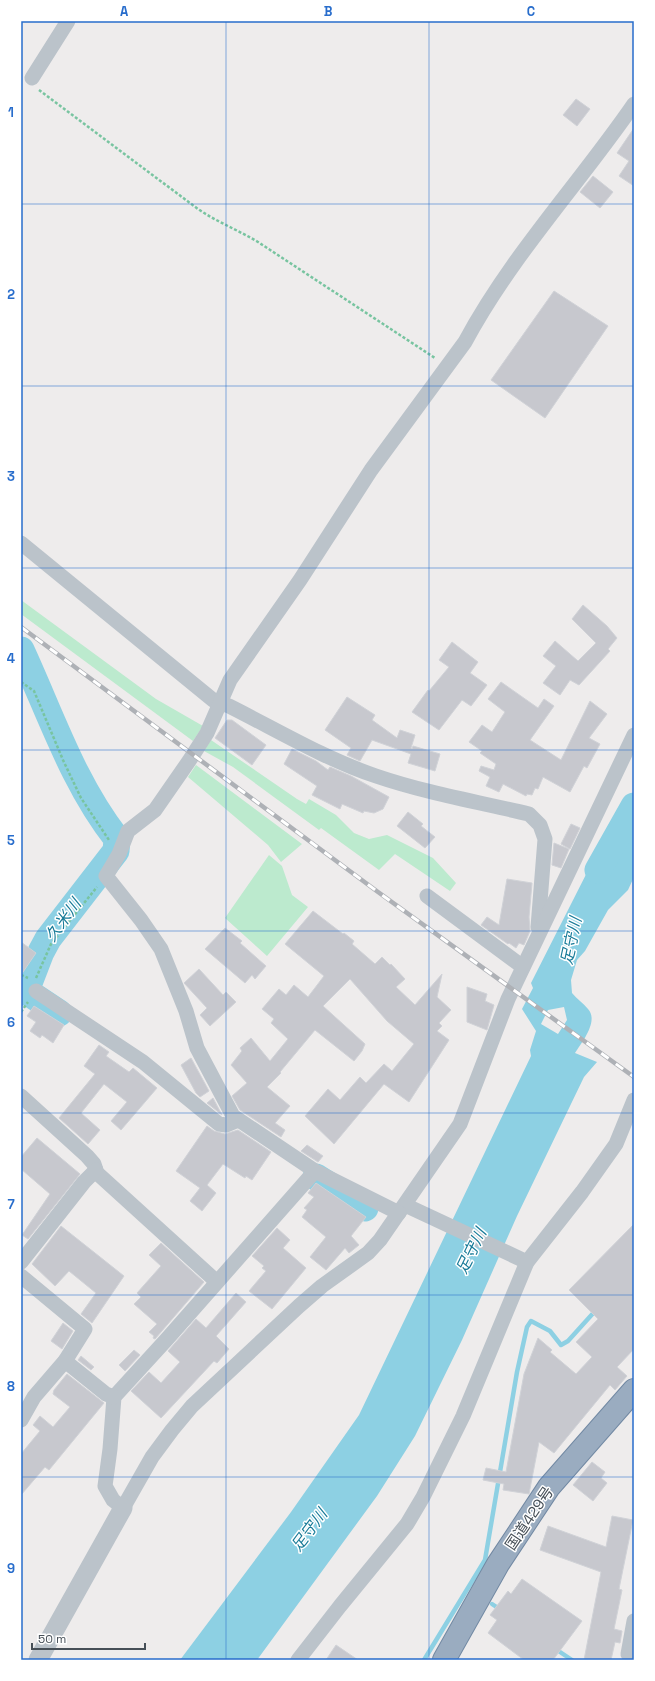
<svg xmlns="http://www.w3.org/2000/svg" width="655" height="1681" font-family="'Space Grotesk','Noto Sans JP',sans-serif">
<style>
.green{fill:#bceace}
.water{fill:#8dd0e3;fill-rule:evenodd}
.lines{fill:none;stroke-linecap:round;stroke-linejoin:round}
.stream{stroke:#8dd0e3;stroke-width:4.5}
.river{stroke:#8dd0e3;stroke-width:27}
.building{fill:#c7c8ce;stroke:#d0d2d7}
.trunk-casing{stroke:#7289a3;stroke-width:24}
.path{stroke:#78c4a0;stroke-width:2.5;stroke-dasharray:3 2;stroke-linecap:butt}
.minor{stroke:#bbc3ca;stroke-width:15}
.tertiary{stroke:#bbc3ca;stroke-width:19}
.trunk{stroke:#9aacc0;stroke-width:22}
.rail-casing{stroke:#aeb1b6;stroke-width:4.5}
.rail{stroke:#fff;stroke-width:3;stroke-dasharray:9;stroke-linecap:butt}
.grid{fill:none;stroke:#286dcc;stroke-width:1;stroke-opacity:0.55}
.labels{text-anchor:middle;dominant-baseline:central;stroke-width:3;stroke-linejoin:round;paint-order:stroke}
.street-label{font-size:15px;fill:#464f57;stroke:#fff}
.water-label{font-size:16px;font-style:italic;fill:#187b98;stroke:#fff}
.neatline{fill:none;stroke:#286dcc;stroke-width:1.5}
.grid-label{font-size:13px;text-anchor:middle;font-weight:bold;fill:#286dcc}
</style>
<rect width="100%" height="100%" fill="#eeecec"/>
<g class="green">
<path d="M21,600L156,699L203,726L193,741L21,614Z"/>
<path d="M211,740L297,799L306,804L309,799L336,815L354,833L369,839L387,835L433,858L456,883L450,891L395,854L379,870L321,828L319,830L233,767L204,751Z"/>
<path d="M196,765L302,844L281,862L268,845L188,777Z"/>
<path d="M269,855L282,866L292,895L308,907L267,956L225,918Z"/>
</g>
<path class="water" d="M634,797V877L628,890L608,910L585,951L577,960L571,980L572,993C577,999 583,1003 588,1009C599,1021 582,1042 575,1053L597,1062L584,1077L517,1216L462,1340L415,1436L377,1496L257,1660H180L291,1512L359,1415L531,1056L530,1050L536,1031L522,1009L533,988L531,983L606,835L610,833L617,841C638,835 628,809 634,797ZM564,1007L567,1020L558,1034L541,1024L548,1010Z"/>
<g class="lines">
<g class="stream">
<path d="M21,1004L26,991"/>
<path d="M492,1604L501,1610"/>
<path d="M554,1648L572,1660"/>
<path d="M424,1660L485,1560L517,1372L527,1327L531,1321L550,1331L561,1345L568,1341L596,1310"/>
</g>
<g class="river">
<path d="M21,650C51,715 73,783 117,839L116,851L48,939L41,952L26,991L59,1013"/>
<path d="M598,870L634,806"/>
<path d="M316,1177L365,1208"/>
</g>
</g>
<g class="building">
<path d="M576,99L590,109L577,126L563,115Z"/>
<path d="M634,128V186L619,176L629,161L617,153Z"/>
<path d="M593,176L613,192L600,208L580,192Z"/>
<path d="M554,291L608,326L545,418L491,380Z"/>
<path d="M583,605L607,626L617,638L608,649L610,651L579,685L570,680L560,695L543,683L556,666L543,656L555,641L578,661L596,643L572,619Z"/>
<path d="M452,642L478,662L470,673L487,685L471,706L462,700L439,730L412,712L428,690L429,691L449,667L439,660Z"/>
<path d="M501,682L538,708L544,699L554,706L530,740L561,760L590,701L607,714L589,738L600,744L587,768L584,766L570,792L543,777L538,789L535,788L532,795L527,794L526,796L503,784L499,792L486,786L490,777L479,771L481,766L494,770L496,764L480,753L482,751L469,742L482,725L492,732L505,712L488,699Z"/>
<path d="M347,697L375,715L372,720L397,738L400,730L415,735L411,748L412,749L413,746L440,754L435,771L408,763L411,754L372,740L360,761L347,755L351,748L325,730Z"/>
<path d="M227,720H232L266,745L252,765L215,738Z"/>
<path d="M292,749L316,761L328,770L330,767L351,776L389,797L383,809L374,813L364,811L363,813L342,804L340,809L312,795L317,786L284,764Z"/>
<path d="M408,812L423,824L421,826L435,837L425,848L397,826Z"/>
<path d="M571,824L580,828L570,849L561,844Z"/>
<path d="M554,843L569,849L561,868L552,865Z"/>
<path d="M507,879L532,883L529,917L530,931L524,945L519,943L516,948L509,943L508,944L481,925L487,917L499,925Z"/>
<path d="M313,911L343,934L344,933L354,941L352,944L375,964L382,957L390,965L391,964L405,979L396,987L415,1005L442,974L437,997L451,1010L439,1023L442,1026L437,1031L449,1040L409,1102L384,1084L334,1144L305,1116L328,1089L340,1100L360,1077L366,1083L384,1064L392,1071L414,1044L387,1021L350,979L323,1006L365,1044L362,1051L354,1061L315,1030L280,1072L281,1073L267,1087L290,1106L275,1123L285,1130L281,1137L240,1110L232,1096L247,1083L231,1065L242,1051L240,1048L251,1038L270,1061L288,1039L271,1023L274,1019L262,1009L279,989L286,995L294,985L308,997L324,976L285,944Z"/>
<path d="M225,928L242,941L240,943L266,966L255,979L252,975L245,983L205,949Z"/>
<path d="M21,942L36,953L21,975Z"/>
<path d="M199,969L223,995L226,992L236,1002L210,1026L200,1015L207,1008L184,983Z"/>
<path d="M467,987L487,994L485,1001L494,1005L487,1030L467,1022Z"/>
<path d="M34,1006L64,1025L53,1043L42,1035L40,1038L30,1031L36,1022L27,1016Z"/>
<path d="M99,1045L109,1052L106,1056L129,1072L133,1068L157,1088L121,1130L111,1121L127,1102L104,1084L81,1113L100,1130L88,1144L59,1118L95,1074L84,1066Z"/>
<path d="M191,1058L209,1091L200,1097L196,1093L181,1065Z"/>
<path d="M213,1098L222,1115L207,1103Z"/>
<path d="M207,1126L214,1131L225,1134L238,1130L271,1152L252,1180L246,1176L245,1178L223,1164L207,1185L216,1193L202,1211L190,1201L200,1188L176,1171Z"/>
<path d="M37,1138L80,1174L28,1239L22,1235L50,1194L21,1169V1157Z"/>
<path d="M307,1145L323,1156L318,1162L301,1151Z"/>
<path d="M316,1183L366,1217L351,1236L359,1245L349,1253L345,1248L326,1270L310,1257L326,1237L302,1217L307,1210L304,1208L314,1197L308,1193Z"/>
<path d="M634,1224V1349L617,1367L627,1376L615,1390L610,1385L554,1453L539,1442L529,1494L503,1490L504,1484L483,1480L486,1468L506,1472L524,1374L538,1338L552,1350L550,1352L576,1374L592,1357L576,1342L598,1319L569,1290Z"/>
<path d="M61,1226L124,1276L92,1323L81,1314L96,1293L69,1271L55,1286L32,1264Z"/>
<path d="M277,1228L290,1240L283,1248L306,1268L272,1309L249,1291L266,1271L262,1268L264,1266L252,1256Z"/>
<path d="M161,1243L204,1282L155,1339L153,1338L154,1336L149,1332L157,1324L134,1304L141,1297L137,1293L161,1266L149,1255Z"/>
<path d="M236,1293L246,1302L216,1336L229,1349L217,1363L214,1361L161,1418L131,1391L149,1372L161,1383L180,1362L168,1351L196,1319L206,1328Z"/>
<path d="M63,1323L73,1331L62,1349L51,1341Z"/>
<path d="M134,1350L140,1355L125,1371L119,1365Z"/>
<path d="M81,1356L94,1367L91,1370L78,1360Z"/>
<path d="M67,1374L104,1403L49,1470L45,1467L21,1495V1454L40,1431L33,1425L40,1416L53,1427L70,1407L53,1394L54,1390Z"/>
<path d="M592,1462L605,1472L601,1478L607,1483L593,1501L573,1485Z"/>
<path d="M612,1516L633,1520L619,1589L622,1590L614,1629L622,1631L620,1643L615,1642L611,1660H584L601,1572L540,1550L548,1526L606,1547Z"/>
<path d="M522,1579L582,1621L553,1660H524L488,1633L497,1620L490,1615L508,1591L511,1594Z"/>
<path d="M336,1645L358,1660H326Z"/>
</g>
<g class="lines">
<defs>
<path id="trunk" d="M444,1660L498,1564L549,1487L634,1390"/>
</defs>
<use href="#trunk" class="trunk-casing"/>
<g class="path">
<path d="M39,90L198,209C217,222 238,230 258,242L435,358"/>
<path d="M21,682L34,691L63,760L81,798L109,840"/>
<path d="M21,975L28,978"/>
<path d="M36,978L51,944L97,887"/>
<path d="M21,1012L28,1002"/>
</g>
<g class="minor">
<path d="M32,78L68,21"/>
<path d="M21,543L213,700L229,706C277,730 325,759 376,776C426,793 478,802 529,814L540,825L545,839L538,927"/>
<path d="M427,896L523,967"/>
<path d="M36,991L143,1062L219,1124L226,1125L238,1120"/>
<path d="M21,1096L87,1156L94,1164L97,1173L217,1282"/>
<path d="M315,1171L167,1339L114,1397L110,1449L105,1486L113,1500L123,1508L152,1457L172,1430L192,1406L299,1306L322,1286L368,1253L380,1240L460,1124L508,999L634,735"/>
<path d="M405,1205L527,1262"/>
<path d="M399,1213L315,1171L233,1116L197,1048L186,1011L161,949L141,920L106,876L119,854L128,831L155,810L189,761L207,733L230,680L300,580L371,470L465,342C511,256 579,184 634,104"/>
<path d="M21,1262L84,1182L96,1170"/>
<path d="M21,1276L85,1329L65,1361L34,1397L21,1420"/>
<path d="M65,1361L106,1394L114,1397"/>
<path d="M628,1654L634,1621"/>
<path d="M298,1660L340,1606L407,1524L423,1497L463,1416L527,1262L582,1192L616,1144L634,1100"/>
</g>
<path class="tertiary" d="M38,1660L123,1508"/>
<use href="#trunk" class="trunk"/>
<defs>
<path id="rail" d="M21,627L378,892L634,1077"/>
</defs>
<use href="#rail" class="rail-casing"/>
<use href="#rail" class="rail"/>
</g>
<path class="grid" d="M226,21V1660M429,21V1660M21,204H634M21,386H634M21,568H634M21,750H634M21,931H634M21,1113H634M21,1295H634M21,1477H634"/>
<g class="labels">
<g class="street-label">
<text transform="translate(529 1518) rotate(-56)">国道429号</text>
</g>
<g class="water-label">
<text transform="translate(63 920) rotate(-54)">久米川</text>
<text transform="translate(571 941) rotate(-78)">足守川</text>
<text transform="translate(471 1251) rotate(-64)">足守川</text>
<text transform="translate(309 1530) rotate(-53)">足守川</text>
</g>
</g>
<rect width="655" height="1681" fill="none" stroke="#ffffff" stroke-width="44"/>
<path d="M32 1643v6h113v-6" fill="none" stroke="#464f57" stroke-width="2"/>
<text x="38" y="1643" font-size="12" fill="#464f57" stroke="#ffffff" stroke-width="3" paint-order="stroke">50 m</text>
<rect x="22" y="22" width="611" height="1637" class="neatline"/>
<g class="grid-label">
<text x="124" y="16">A</text>
<text x="328" y="16">B</text>
<text x="531" y="16">C</text>
<text x="11" y="117">1</text>
<text x="11" y="299">2</text>
<text x="11" y="481">3</text>
<text x="11" y="663">4</text>
<text x="11" y="845">5</text>
<text x="11" y="1027">6</text>
<text x="11" y="1209">7</text>
<text x="11" y="1391">8</text>
<text x="11" y="1573">9</text>
</g>
</svg>
